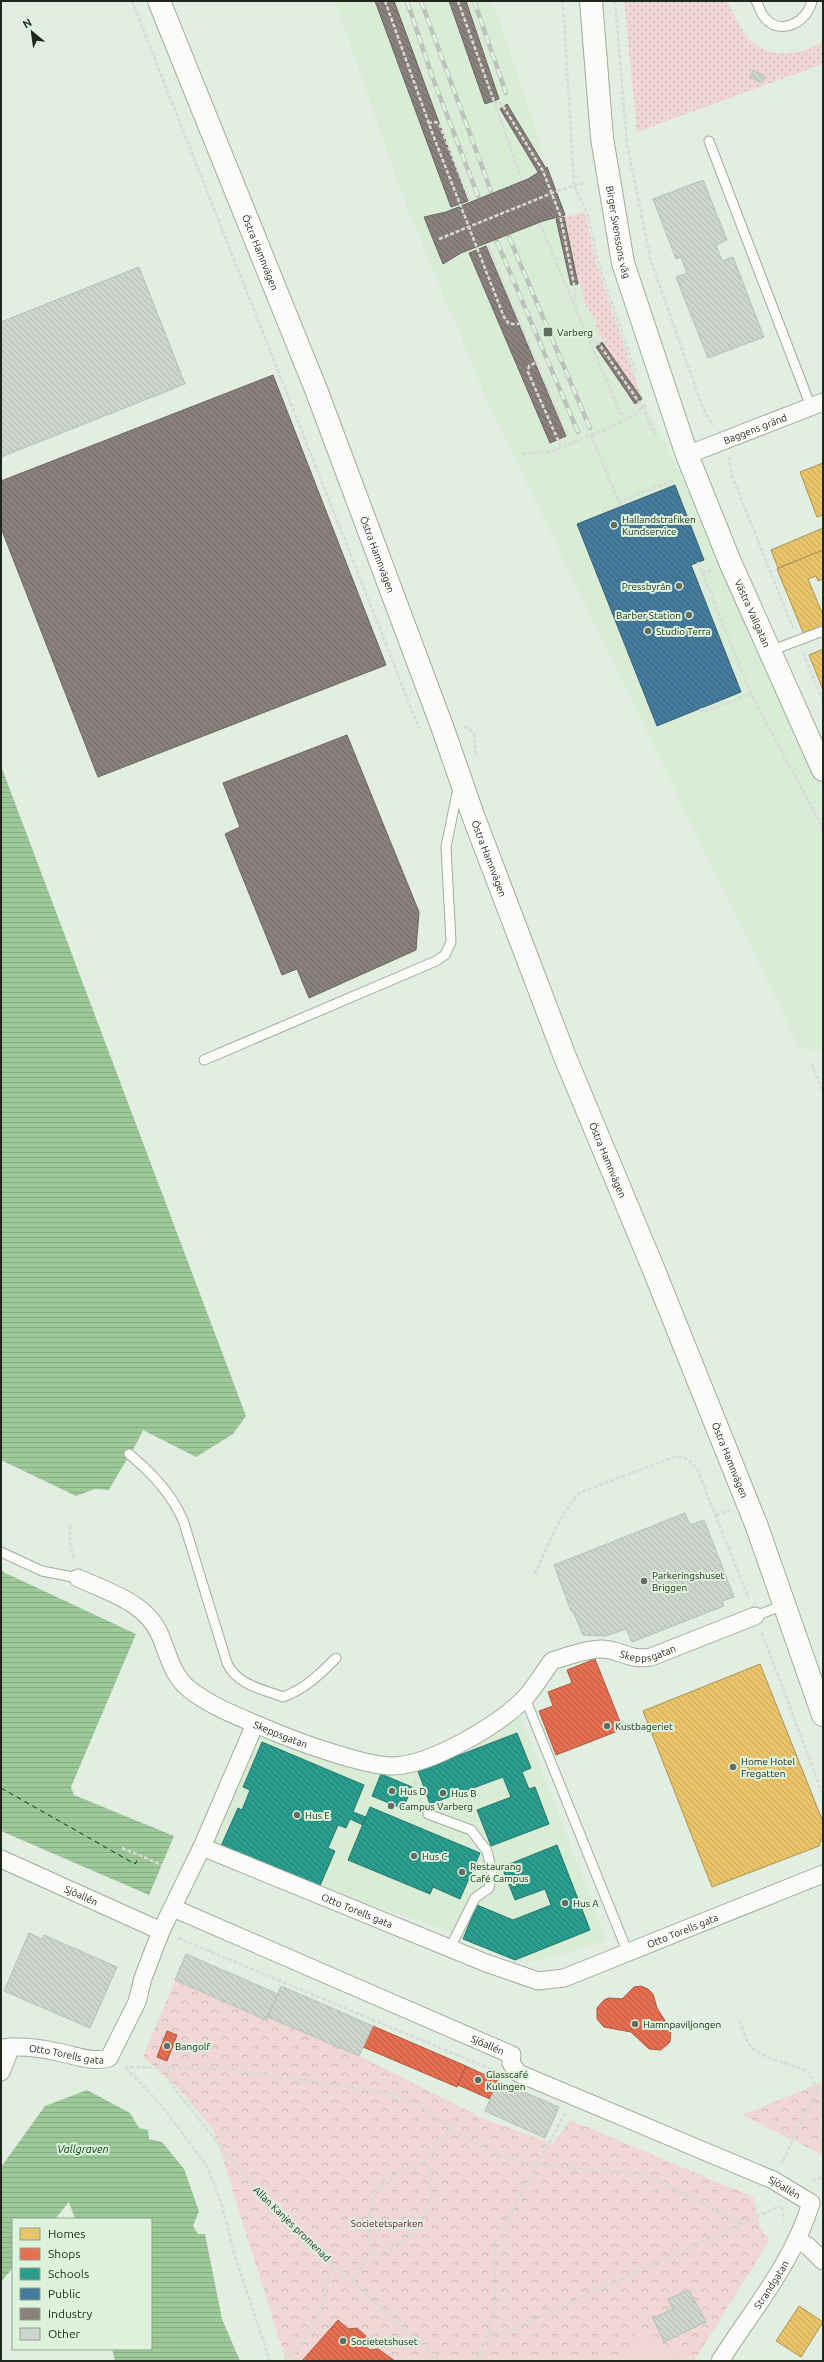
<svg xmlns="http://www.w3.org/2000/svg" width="824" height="2362" font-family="Ubuntu,sans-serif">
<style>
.built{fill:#d8ecd6}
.grass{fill:url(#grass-dots)}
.forest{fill:url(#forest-crowns)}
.pitch{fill:#f0d7d6}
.water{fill:url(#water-rules)}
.homes{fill:url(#homes-back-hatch);stroke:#ac9553}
.shops{fill:url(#shops-back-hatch);stroke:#ab5941}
.schools{fill:url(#schools-back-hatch);stroke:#26796d}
.public{fill:url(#public-back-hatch);stroke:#396277}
.industry{fill:url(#industry-back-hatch);stroke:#6a6660}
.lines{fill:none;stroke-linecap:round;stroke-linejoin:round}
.ferry{stroke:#003d00;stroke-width:1;stroke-dasharray:5 4;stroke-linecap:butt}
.building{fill:url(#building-back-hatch);stroke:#b7c0b6}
.lane-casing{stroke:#a2aba1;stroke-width:11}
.street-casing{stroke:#a2aba1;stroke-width:19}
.secondary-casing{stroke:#a2aba1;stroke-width:24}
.path{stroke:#d8dbd7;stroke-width:2.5;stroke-dasharray:4 2;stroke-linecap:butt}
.lane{stroke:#fbfcfa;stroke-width:9}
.street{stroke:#fbfcfa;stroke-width:17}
.secondary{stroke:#fbfcfa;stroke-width:22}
.rail-casing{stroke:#bec2be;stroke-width:4.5}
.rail{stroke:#def3dc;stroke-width:3;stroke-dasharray:9;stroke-linecap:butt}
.path-bridge{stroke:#d8dbd7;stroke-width:2.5;stroke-dasharray:4 2;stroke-linecap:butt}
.poi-dot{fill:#636c62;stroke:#def3dc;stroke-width:1.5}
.labels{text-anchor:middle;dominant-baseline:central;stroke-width:4;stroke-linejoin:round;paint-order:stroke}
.street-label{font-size:10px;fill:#1e261d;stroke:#def3dc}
.poi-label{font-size:10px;fill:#1e261d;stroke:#def3dc;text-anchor:start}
.park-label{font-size:10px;fill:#761234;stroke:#def3dc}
.water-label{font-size:11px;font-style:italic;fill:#003d00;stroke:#def3dc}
</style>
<defs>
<pattern id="grass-dots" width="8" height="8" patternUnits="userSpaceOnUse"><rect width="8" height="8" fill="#f0d7d6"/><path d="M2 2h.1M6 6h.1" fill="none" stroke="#cdb8b7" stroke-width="1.8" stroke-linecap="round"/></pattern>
<pattern id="forest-crowns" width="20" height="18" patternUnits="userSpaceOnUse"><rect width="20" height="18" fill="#f0d7d6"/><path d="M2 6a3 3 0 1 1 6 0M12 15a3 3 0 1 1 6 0" fill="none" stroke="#cdb8b7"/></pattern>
<pattern id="water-rules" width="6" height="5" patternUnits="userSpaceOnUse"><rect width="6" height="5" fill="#9dc99a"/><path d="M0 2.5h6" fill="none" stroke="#87ac84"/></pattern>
<pattern id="homes-back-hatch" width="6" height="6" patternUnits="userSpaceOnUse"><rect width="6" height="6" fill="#e9c46a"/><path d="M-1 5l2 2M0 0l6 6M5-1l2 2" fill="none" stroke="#c7a85b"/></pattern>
<pattern id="shops-back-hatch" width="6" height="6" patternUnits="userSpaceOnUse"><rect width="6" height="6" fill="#e76f51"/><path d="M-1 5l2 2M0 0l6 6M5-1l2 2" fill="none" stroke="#bb5b43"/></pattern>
<pattern id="schools-back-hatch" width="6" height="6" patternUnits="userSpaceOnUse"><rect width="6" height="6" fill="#2a9d8f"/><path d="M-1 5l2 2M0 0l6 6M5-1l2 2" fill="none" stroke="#238074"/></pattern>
<pattern id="public-back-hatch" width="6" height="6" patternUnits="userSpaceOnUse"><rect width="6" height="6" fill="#457b9d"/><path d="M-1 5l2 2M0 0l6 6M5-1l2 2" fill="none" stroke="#39657f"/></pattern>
<pattern id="industry-back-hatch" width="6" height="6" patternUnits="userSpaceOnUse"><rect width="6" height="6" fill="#8a817c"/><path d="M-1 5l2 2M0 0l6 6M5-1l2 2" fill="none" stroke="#706965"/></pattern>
<pattern id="building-back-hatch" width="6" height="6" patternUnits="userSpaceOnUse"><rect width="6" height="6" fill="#cdd6cc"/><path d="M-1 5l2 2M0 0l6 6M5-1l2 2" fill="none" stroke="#b0b8af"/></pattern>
</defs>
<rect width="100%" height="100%" fill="#e2eee1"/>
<g class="built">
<path d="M335,1H493L547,165L567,216L585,213L597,266L643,398L697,509L823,790V1052L799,1047L488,403L405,202Z"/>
<path d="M519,1712L606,1938L572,1952L534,1961L515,1960L463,1939L444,1929L319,1888L212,1842L259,1734L385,1770Z"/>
</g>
<g class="grass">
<path d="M624,1H727C734,14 739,28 749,39C769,60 802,56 823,41V64L637,132Z"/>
<path d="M585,213L597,266L642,399L604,345L606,343L596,329L595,320L584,303L580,284H578L564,217Z"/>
</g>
<g class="forest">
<path d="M175,1980L266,2020L268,2017L359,2056L482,2118L553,2144L570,2120L753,2197L761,2230L770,2240L694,2361H286L214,2131L182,2092L143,2057Z"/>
<path d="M823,2082V2155L742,2115Z"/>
</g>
<path class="pitch" d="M639,2329L685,2358L683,2361H618Z"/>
<g class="water">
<path d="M1,766L246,1416L233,1434L196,1457L143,1430C134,1451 120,1469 109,1490L95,1489L76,1496L1,1460Z"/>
<path d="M1,1571L136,1634L71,1787L74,1795L174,1836L149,1895L1,1831Z"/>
<path d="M87,2090L130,2113L139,2128L148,2130L149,2139L162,2142L184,2169L199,2211L193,2226L198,2234H205L222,2319L240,2361H115L112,2349H151V2219H75L69,2202L55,2219H13V2268L1,2282V2167L45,2106Z"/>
</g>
<g class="homes">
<path d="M823,463V515L817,517L800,472Z"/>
<path d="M823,528V550L778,568L771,550Z"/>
<path d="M823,550V579L818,581L816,576L808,579L823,615V627L804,635L777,569Z"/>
<path d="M823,649V690L809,655Z"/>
<path d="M760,1664L823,1822V1835L819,1846L712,1887L643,1711Z"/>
<path d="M799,2306L823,2322L801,2357L776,2341Z"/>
</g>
<g class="shops">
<path d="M595,1659L623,1729L556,1755L539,1711L553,1706L548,1692L572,1683L567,1670Z"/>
<path d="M641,1986L648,1989L653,1994L657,2008L671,2030L670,2042L661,2050L649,2049L631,2032L604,2027L597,2019V2008L604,2000L609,1998L622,1999L634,1987Z"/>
<path d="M373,2026L466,2066L457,2087L363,2047Z"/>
<path d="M167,2031L177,2035L167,2061L157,2057Z"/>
<path d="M466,2066L498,2081L490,2099L458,2085Z"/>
<path d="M338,2320L348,2329L357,2328L366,2336V2346L370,2350L378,2349L395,2361H302Z"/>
</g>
<g class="schools">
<path d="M517,1733L531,1768L522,1772L529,1789L535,1787L549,1824L491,1846L477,1810L511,1797L503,1777L430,1804L418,1771Z"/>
<path d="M262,1742L364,1785L353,1812L366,1817L363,1825L350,1819L346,1828L338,1825L328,1848L335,1851L319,1888L221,1846L238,1808L242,1810L250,1790L243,1787Z"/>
<path d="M381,1774L412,1787L403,1809L372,1796Z"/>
<path d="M370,1807L480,1853L460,1899L433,1887L430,1894L348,1860Z"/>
<path d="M557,1845L590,1930L515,1960L463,1939L477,1905L513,1920L551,1905L545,1889L515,1900L502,1867Z"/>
</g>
<path class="public" d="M675,485L704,560L691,565L741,692L657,726L577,524Z"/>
<g class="industry">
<path d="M375,1H394L468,201L451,207Z"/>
<path d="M449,1H466L499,99L485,104Z"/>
<path d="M507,104L545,167L538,172L500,109Z"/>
<path d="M547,167L565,215L543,221L461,253L443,264L424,217L446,212L528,179Z"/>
<path d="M564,217L578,284L571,285L556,219Z"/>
<path d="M486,246L566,436L550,443L469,253Z"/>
<path d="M602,342L642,399L635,404L596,347Z"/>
<path d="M273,375L386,665L98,777L1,528V481Z"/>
<path d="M347,735L419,912L416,950L309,998L297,969L282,975L225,834L240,827L223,783Z"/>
</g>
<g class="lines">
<path class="ferry" d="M1,1788L135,1864L140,1856"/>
</g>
<g class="building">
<path d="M753,70L765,76L762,83L750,77Z"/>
<path d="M703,180L727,240L716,245L722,261L733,257L764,337L708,358L676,277L687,273L681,257L676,259L653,199Z"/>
<path d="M139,267L185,384L1,457V322Z"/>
<path d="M685,1513L690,1525L704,1520L734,1597L722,1601L724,1606L632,1642L626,1629L606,1636L583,1635L573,1611H571L554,1565Z"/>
<path d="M29,1933L42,1939L44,1935L117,1967L90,2028L4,1991Z"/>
<path d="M186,1954L278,1994L266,2020L175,1980Z"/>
<path d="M281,1986L373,2026L359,2056L268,2017Z"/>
<path d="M498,2081L559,2107L545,2138L485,2111Z"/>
<path d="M689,2290L706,2322L664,2342L653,2318L673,2309L668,2299Z"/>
</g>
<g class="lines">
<defs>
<g id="lane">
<path d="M756,1C759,6 761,14 765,18C781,37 808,21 812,1"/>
<path d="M709,141L811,407"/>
<path d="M770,651L823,631"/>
<path d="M204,1060L436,961L445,955L451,942L446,847L458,788"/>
<path d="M129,1454C152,1473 171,1493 183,1520L227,1663C237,1685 262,1689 283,1697C305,1689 319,1675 336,1658"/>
<path d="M1,1552L42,1571L78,1578"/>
<path d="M755,1616L784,1605"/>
<path d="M525,1698L628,1953"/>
<path d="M428,1814L471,1830L487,1851L492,1872L489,1888L475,1898L450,1948"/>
</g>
<g id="street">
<path id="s1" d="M687,455L823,402"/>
<path id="s2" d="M78,1578C108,1592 146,1602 160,1635C168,1653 172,1675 188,1688C210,1707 249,1721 277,1733C301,1743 369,1767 393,1766C431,1765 499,1725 525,1698C535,1687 543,1673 552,1661C567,1656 584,1650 600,1649C618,1648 628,1661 651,1657L755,1616"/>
<path d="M202,1847L255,1724"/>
<path id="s3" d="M1,1859L161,1931"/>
<path id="s4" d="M173,1908L512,2055L511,2063L518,2073L773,2180L811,2203"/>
<path id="s5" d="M1,2048C19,2046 40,2048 57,2052C75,2055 92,2063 109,2058L137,2002L143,1978L161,1931L202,1847L486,1963L538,1981L564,1978L823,1874"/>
<path d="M1,2072L11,2047"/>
<path d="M798,2240L809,2247L823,2261"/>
<path id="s6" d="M720,2361C753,2309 793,2263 811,2203"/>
</g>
<g id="secondary">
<path id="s7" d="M159,1L317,392L443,729L474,818L565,1057L651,1263L756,1524L823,1715"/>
<path id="s8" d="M591,1L602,138L623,263L687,455L730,562L823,770"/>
</g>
</defs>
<use href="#lane" class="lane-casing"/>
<use href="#street" class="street-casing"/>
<use href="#secondary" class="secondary-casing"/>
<g class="path">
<path d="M132,1L419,728"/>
<path d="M385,1L433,135L504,317L509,324H519"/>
<path d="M458,1L522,179"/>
<path d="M563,1L574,185L587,212L599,265L636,373"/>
<path d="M615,1L627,145L651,261L701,403L707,417L714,425"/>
<path d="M493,103L499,102L503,106L543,171L560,215L576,294L573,303"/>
<path d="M428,123L436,122L440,126L469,199"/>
<path d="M557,191L583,183"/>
<path d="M540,224L621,415"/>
<path d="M488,246L568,437"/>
<path d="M587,336L592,337L599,344L643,408L656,435"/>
<path d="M535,363L529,366L528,372L561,447"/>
<path d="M591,435L621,507"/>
<path d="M522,454L553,451L625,421L647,404"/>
<path d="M729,457L732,476L793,628"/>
<path d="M619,502L676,479"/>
<path d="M698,562L751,694L823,828"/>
<path d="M702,573L711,570"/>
<path d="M803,653L823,701"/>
<path d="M701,708L703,712L751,694"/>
<path d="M464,727L470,729L474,734L476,756"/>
<path d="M812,1064L823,1092"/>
<path d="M716,1515L729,1510"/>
<path d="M70,1525V1542L74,1560"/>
<path d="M535,1574C546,1549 562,1509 581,1492L677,1456L688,1459L697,1469L749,1599"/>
<path d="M762,1633L823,1795"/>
<path d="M415,1781L421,1803"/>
<path d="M122,1848L162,1865"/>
<path d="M178,1938L495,2071"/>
<path d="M740,2021C742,2028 745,2037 749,2044C758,2059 795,2064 810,2073L817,2090L781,2164"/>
<path d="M124,2067L228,2069L389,2093L419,2104L452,2129L490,2152L536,2165L635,2173L656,2180L743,2223"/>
<path d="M126,2068L162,2106L207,2166L222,2205L234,2253L270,2361"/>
<path d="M167,2069L170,2083L259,2194L302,2236L440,2361"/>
<path d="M817,2090L823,2093"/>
<path d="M812,2181L823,2177"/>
<path d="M782,2207L784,2220"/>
<path d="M371,2254C416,2244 443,2205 426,2161"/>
<path d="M353,2281L371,2254C367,2221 365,2195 396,2174C404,2168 419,2167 426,2160C436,2151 442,2138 452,2129"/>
<path d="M488,2334L507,2332L780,2206"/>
<path d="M283,2361C317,2339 323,2299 333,2263"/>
<path d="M478,2361L488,2334L495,2301V2243L566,2112"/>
</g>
<use href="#lane" class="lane"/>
<use href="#street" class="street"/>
<use href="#secondary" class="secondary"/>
<defs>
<g id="rail">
<path d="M407,1L432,76L478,196"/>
<path d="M421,1L491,191"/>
<path d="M474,1L506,93"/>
<path d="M509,237L590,428"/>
<path d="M497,242L578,432"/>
</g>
</defs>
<use href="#rail" class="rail-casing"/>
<use href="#rail" class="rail"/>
<path class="path-bridge" d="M439,239L557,191"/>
</g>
<g class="poi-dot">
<rect x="543" y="327" width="10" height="10" rx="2"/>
<circle cx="614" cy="525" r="4"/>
<circle cx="679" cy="586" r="4"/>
<circle cx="689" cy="615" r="4"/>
<circle cx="648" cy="631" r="4"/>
<circle cx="644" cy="1581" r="4"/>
<circle cx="607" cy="1726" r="4"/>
<circle cx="733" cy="1767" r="4"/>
<circle cx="392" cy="1791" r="4"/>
<circle cx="443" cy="1793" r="4"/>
<circle cx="391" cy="1806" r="4"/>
<circle cx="297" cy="1815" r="4"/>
<circle cx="414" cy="1856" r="4"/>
<circle cx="462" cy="1872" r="4"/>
<circle cx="565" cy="1903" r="4"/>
<circle cx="635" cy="2024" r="4"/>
<circle cx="167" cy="2046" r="4"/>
<circle cx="478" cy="2080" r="4"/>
<circle cx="343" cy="2341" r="4"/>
</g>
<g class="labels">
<g class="street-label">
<text stroke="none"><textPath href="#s8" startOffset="233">Birger Svenssons väg</textPath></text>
<text stroke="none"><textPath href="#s7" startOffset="271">Östra Hamnvägen</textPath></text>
<text stroke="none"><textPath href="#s1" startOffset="73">Baggens gränd</textPath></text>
<text stroke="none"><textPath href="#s7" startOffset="595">Östra Hamnvägen</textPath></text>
<text stroke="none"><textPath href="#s8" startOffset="638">Västra Vallgatan</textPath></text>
<text stroke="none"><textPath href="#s7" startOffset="919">Östra Hamnvägen</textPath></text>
<text stroke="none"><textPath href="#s7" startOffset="1243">Östra Hamnvägen</textPath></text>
<text stroke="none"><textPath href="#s7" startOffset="1567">Östra Hamnvägen</textPath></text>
<text stroke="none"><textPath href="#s2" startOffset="680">Skeppsgatan</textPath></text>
<text stroke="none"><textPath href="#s2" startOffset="267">Skeppsgatan</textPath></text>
<text stroke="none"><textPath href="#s3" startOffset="88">Sjöallén</textPath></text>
<text stroke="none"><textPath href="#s5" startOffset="508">Otto Torells gata</textPath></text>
<text stroke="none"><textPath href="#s5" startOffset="856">Otto Torells gata</textPath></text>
<text stroke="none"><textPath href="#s4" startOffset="343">Sjöallén</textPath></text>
<text stroke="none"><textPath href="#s5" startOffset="66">Otto Torells gata</textPath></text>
<text stroke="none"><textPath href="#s4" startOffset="680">Sjöallén</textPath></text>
<text transform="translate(292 2224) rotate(44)">Allan Kanjes promenad</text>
<text stroke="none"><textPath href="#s6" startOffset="92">Strandgatan</textPath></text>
</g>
<g class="poi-label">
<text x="557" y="332">Varberg</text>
<text x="622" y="519">Hallandstrafiken<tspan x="622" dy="12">Kundservice</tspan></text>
<text x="671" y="586" text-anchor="end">Pressbyrån</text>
<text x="681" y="615" text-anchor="end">Barber Station</text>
<text x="656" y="631">Studio Terra</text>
<text x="652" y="1575">Parkeringshuset<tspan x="652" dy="12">Briggen</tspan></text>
<text x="615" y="1726">Kustbageriet</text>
<text x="741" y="1761">Home Hotel<tspan x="741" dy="12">Fregatten</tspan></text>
<text x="400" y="1791">Hus D</text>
<text x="451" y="1793">Hus B</text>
<text x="399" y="1806">Campus Varberg</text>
<text x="305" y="1815">Hus E</text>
<text x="422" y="1856">Hus C</text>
<text x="470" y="1866">Restaurang<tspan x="470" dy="12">Café Campus</tspan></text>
<text x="573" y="1903">Hus A</text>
<text x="643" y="2024">Hamnpaviljongen</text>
<text x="175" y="2046">Bangolf</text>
<text x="486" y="2074">Glasscafé<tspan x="486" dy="12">Kulingen</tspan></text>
<text x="351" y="2341">Societetshuset</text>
</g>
<g class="park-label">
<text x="387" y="2223">Societetsparken</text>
</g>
<g class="water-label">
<text x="83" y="2149">Vallgraven</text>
</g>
</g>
<rect width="824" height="2362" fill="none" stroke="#1e261d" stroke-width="4"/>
<rect x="12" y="2218" width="140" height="132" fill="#def3dc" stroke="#91a190"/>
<rect x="20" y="2228" width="20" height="12" fill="#e9c46a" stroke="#91a190"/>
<text x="48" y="2238" font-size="12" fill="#1e261d">Homes</text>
<rect x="20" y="2248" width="20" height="12" fill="#e76f51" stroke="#91a190"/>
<text x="48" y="2258" font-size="12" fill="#1e261d">Shops</text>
<rect x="20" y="2268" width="20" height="12" fill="#2a9d8f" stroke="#91a190"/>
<text x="48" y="2278" font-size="12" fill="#1e261d">Schools</text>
<rect x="20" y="2288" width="20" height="12" fill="#457b9d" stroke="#91a190"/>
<text x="48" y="2298" font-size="12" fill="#1e261d">Public</text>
<rect x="20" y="2308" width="20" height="12" fill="#8a817c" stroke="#91a190"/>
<text x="48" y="2318" font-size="12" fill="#1e261d">Industry</text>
<rect x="20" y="2328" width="20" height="12" fill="#cdd6cc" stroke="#91a190"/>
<text x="48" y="2338" font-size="12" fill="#1e261d">Other</text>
<g transform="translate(32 32) rotate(331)" stroke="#def3dc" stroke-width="3" paint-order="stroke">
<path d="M0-3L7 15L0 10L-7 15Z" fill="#1e261d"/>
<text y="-6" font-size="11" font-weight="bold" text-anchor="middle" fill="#1e261d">N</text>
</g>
</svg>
